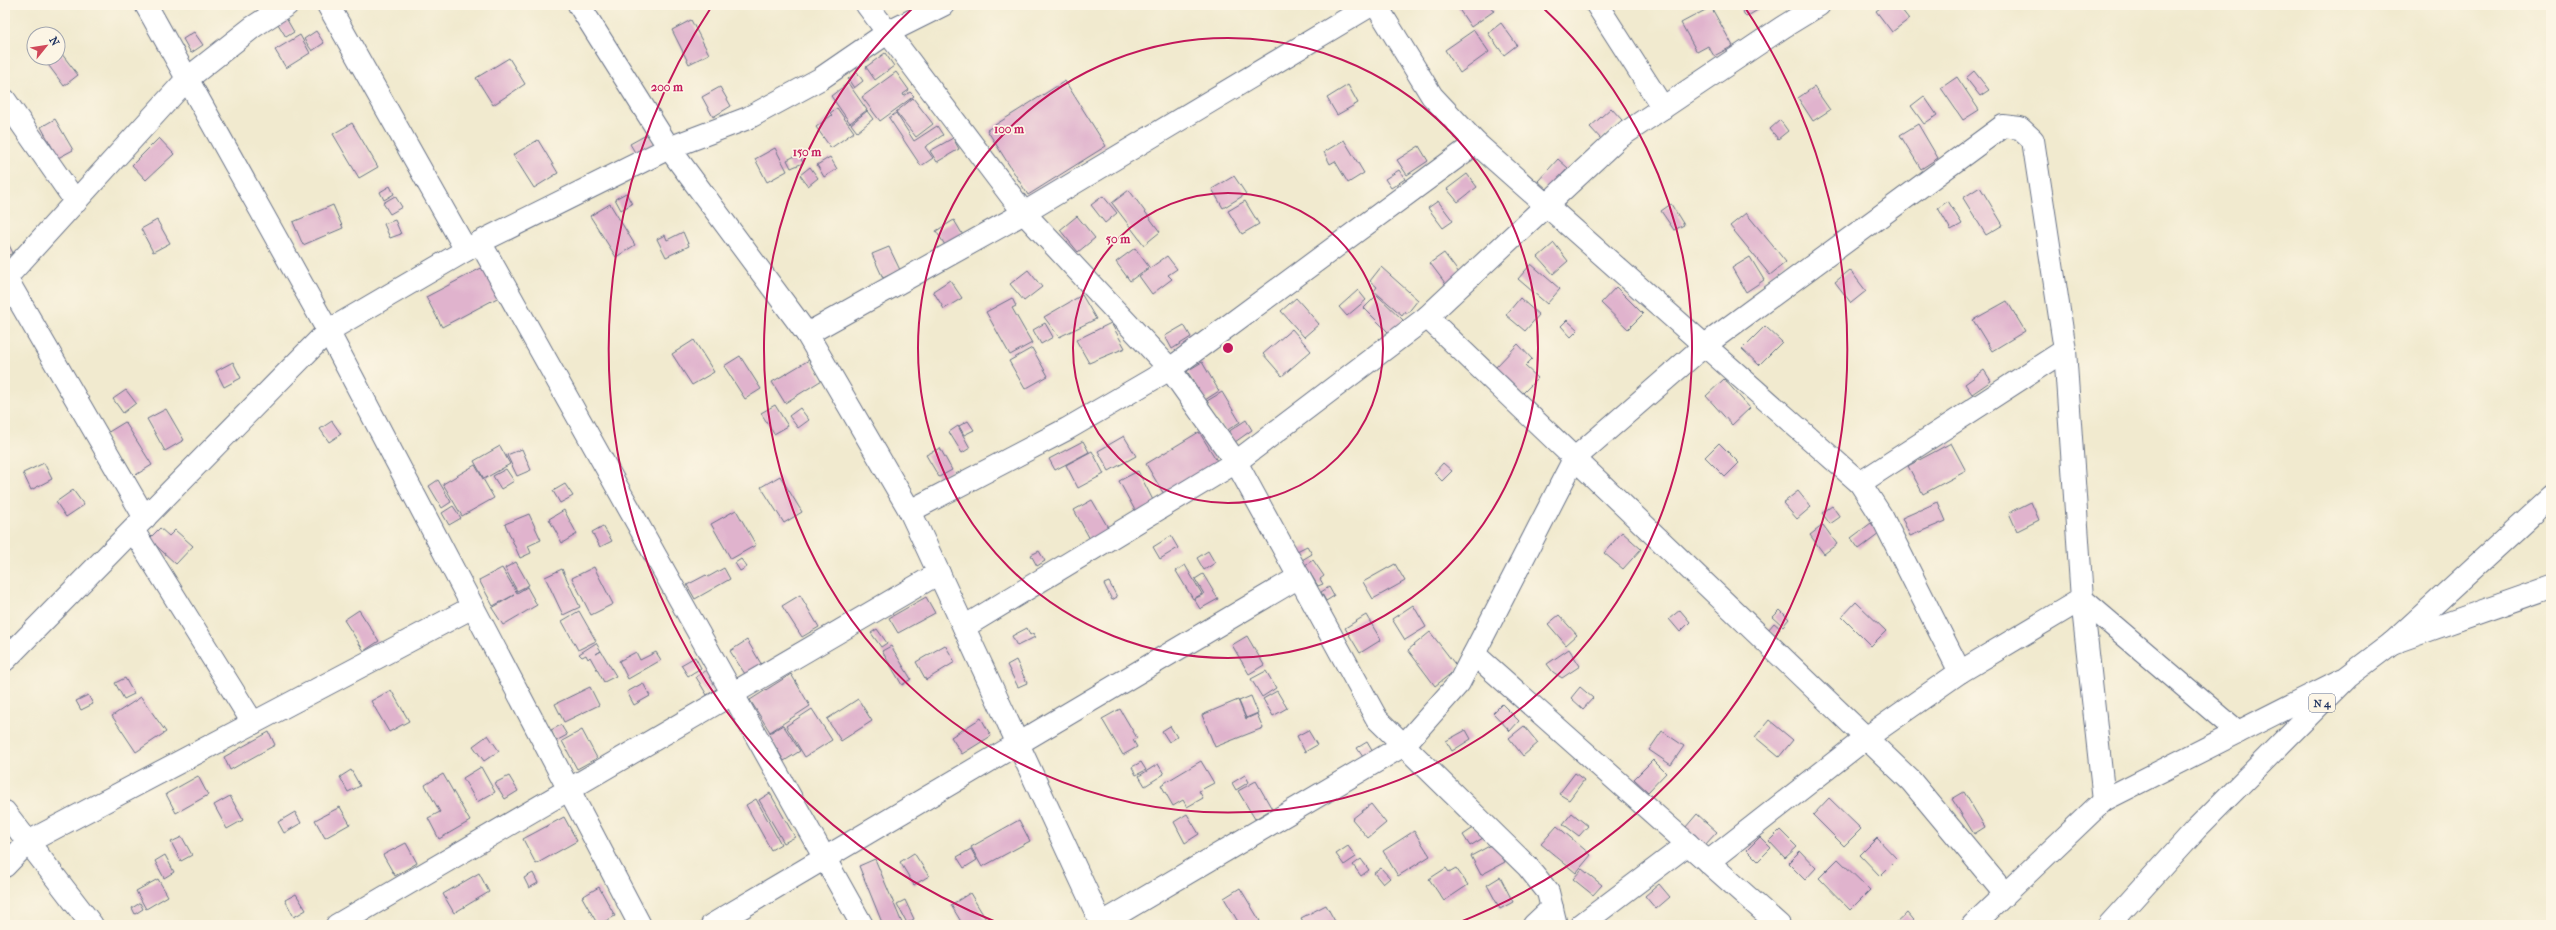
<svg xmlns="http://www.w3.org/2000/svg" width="2556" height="930" font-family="'IM FELL French Canon',serif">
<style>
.building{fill:#e0b3cd}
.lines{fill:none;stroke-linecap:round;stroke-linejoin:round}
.minor-casing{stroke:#667086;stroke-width:24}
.highway-casing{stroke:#667086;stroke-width:24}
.minor{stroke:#fff;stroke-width:22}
.highway{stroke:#fff;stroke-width:22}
.ring{fill:none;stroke:#c2185b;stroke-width:2}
.labels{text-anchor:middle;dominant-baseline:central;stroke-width:3.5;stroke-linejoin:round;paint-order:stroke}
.shield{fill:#fcf5e5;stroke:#5e6a86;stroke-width:1}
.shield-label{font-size:11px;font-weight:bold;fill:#1b2f5e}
.centre{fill:#c2185b;stroke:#fcf5e5;stroke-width:2}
.ring-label{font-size:12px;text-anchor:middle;font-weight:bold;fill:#c2185b;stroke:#fcf5e5;stroke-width:3.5;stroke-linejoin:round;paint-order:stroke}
</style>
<rect width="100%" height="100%" fill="#fcf5e5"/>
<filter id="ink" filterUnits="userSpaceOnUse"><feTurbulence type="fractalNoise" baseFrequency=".025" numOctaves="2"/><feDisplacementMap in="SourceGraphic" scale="8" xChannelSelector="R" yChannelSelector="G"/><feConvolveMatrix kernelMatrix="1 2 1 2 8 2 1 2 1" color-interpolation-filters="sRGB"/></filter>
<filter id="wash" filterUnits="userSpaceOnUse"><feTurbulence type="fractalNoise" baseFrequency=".012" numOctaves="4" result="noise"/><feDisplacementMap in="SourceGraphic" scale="16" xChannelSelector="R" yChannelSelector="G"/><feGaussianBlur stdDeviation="0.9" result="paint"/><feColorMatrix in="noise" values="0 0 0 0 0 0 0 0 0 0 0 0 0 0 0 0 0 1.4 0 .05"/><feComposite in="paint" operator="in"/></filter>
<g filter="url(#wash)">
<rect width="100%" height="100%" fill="#f1eacf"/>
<g id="blocks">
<g class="building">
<path d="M1456,5H1489L1494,11L1471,27Z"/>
<path d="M1739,5H1759L1761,8L1746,17Z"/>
<path d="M1884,5H1898L1909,19L1892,32L1876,11Z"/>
<path d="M1711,7L1733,46L1714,56L1708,46L1697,52L1681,23Z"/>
<path d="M286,18L294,32L286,37L278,24Z"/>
<path d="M691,20L709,54L689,64L672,30Z"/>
<path d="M1501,23L1517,45L1504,55L1488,33Z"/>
<path d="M1474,30L1489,52L1460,73L1445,50Z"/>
<path d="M316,31L324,43L312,51L304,39Z"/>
<path d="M194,32L203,45L191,53L183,39Z"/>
<path d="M300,35L310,53L286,68L275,50Z"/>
<path d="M58,49L78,75L64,86L43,58H58Z"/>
<path d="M885,53L894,66L875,80L866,67Z"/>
<path d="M509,58L525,84L493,105L476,78Z"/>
<path d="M1974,71L1989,90L1980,96L1966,78Z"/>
<path d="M857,72L863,81L854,88L848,79Z"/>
<path d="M896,72L909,90L903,94L904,96L910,92L914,96L880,121L862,97Z"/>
<path d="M1957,77L1979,110L1963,120L1941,88Z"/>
<path d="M1065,81L1106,146L1028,195L987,130Z"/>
<path d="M848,83L867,110L850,123L831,96Z"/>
<path d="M1348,85L1358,103L1337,115L1327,98Z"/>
<path d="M720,87L731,106L713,117L702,97Z"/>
<path d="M1814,87L1830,110L1813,121L1798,98Z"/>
<path d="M1924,96L1937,115L1924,124L1911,106Z"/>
<path d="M913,98L933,124L916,137L896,112Z"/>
<path d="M837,108L854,132L831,148L816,127L832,115L830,113Z"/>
<path d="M1611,108L1622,120L1601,139L1590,127Z"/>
<path d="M867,111L873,119L857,132L851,124Z"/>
<path d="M896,113L914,141L937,126L943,135L925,147L933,158L921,166L889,118Z"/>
<path d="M55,119L73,150L58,158L41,127Z"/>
<path d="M1780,120L1788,131L1778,139L1770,129Z"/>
<path d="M352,123L378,167L359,178L333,134Z"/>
<path d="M1918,124L1938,158L1921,169L1900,135Z"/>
<path d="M648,134L654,144L636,154L630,144Z"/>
<path d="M159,138L174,154L146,180L132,165Z"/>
<path d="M953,138L959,149L937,162L930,151Z"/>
<path d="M538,140L558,173L534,188L513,155Z"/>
<path d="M1344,140L1364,173L1348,183L1335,161L1330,164L1324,152Z"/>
<path d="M1419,146L1428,161L1407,175L1397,160Z"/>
<path d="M775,148L787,171L767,182L755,159Z"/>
<path d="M799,154L803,163L791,168L787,160Z"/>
<path d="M830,157L837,169L824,177L817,165Z"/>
<path d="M1558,159L1568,168L1548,190L1538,181Z"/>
<path d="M810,167L818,178L808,186L800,175Z"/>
<path d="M1399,170L1405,179L1391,188L1385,179Z"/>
<path d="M1467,174L1477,187L1458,202L1447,189Z"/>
<path d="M1234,176L1246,194L1223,208L1212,189Z"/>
<path d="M390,186L394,194L384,200L380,192Z"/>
<path d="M1980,187L2003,225L1986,235L1963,198Z"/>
<path d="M1129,190L1160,232L1144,245L1112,203Z"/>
<path d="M626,193L632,204L621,210L615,199Z"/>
<path d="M395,196L402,207L390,214L383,203Z"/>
<path d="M1103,196L1117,213L1105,223L1091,205Z"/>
<path d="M1245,201L1259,224L1242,234L1228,211Z"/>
<path d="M1438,201L1453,221L1443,228L1428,208Z"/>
<path d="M1948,201L1962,224L1951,230L1938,208Z"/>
<path d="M610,204L635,245L616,257L590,216Z"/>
<path d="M1671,204L1684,225L1674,230L1661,211Z"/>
<path d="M333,205L343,228L303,245L293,222Z"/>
<path d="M1746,213L1786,262L1770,275L1730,226Z"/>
<path d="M1077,216L1095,238L1078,252L1060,230Z"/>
<path d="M157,220L170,243L153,252L141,229Z"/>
<path d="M395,220L401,234L390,238L384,224Z"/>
<path d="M954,220L964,237L947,248L936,231Z"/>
<path d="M683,232L689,246L666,257L657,239L665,235L667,240Z"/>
<path d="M5,237L13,253L5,257Z"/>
<path d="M1554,243L1568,261L1553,274L1538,257Z"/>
<path d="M889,247L900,270L883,278L872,254Z"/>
<path d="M1135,248L1149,267L1130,281L1116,262Z"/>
<path d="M1444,253L1462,277L1448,287L1430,263Z"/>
<path d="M1167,256L1177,269L1168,275L1172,279L1152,294L1139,276Z"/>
<path d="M1750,257L1764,280L1746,292L1732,268Z"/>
<path d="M1531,264L1560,289L1547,304L1518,279Z"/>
<path d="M485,266L501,296L442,327L426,297Z"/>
<path d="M1381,267L1418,300L1407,314L1405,311L1402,315L1374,291L1377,287L1370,281Z"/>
<path d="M1028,270L1042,287L1024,301L1010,284Z"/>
<path d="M1850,270L1866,291L1851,303L1835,282Z"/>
<path d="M950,280L962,298L944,309L933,291Z"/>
<path d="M1616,287L1643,314L1628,329L1601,303Z"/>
<path d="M1358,290L1366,300L1347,316L1339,307Z"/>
<path d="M1082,295L1096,319L1059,337L1044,317Z"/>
<path d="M1377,295L1403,320L1390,334L1364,308Z"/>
<path d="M1012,298L1016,306L1012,308L1032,343L1010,355L986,312Z"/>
<path d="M1296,298L1319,324L1304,337L1281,311Z"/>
<path d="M1520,298L1539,315L1525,331L1506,315Z"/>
<path d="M2007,301L2025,331L1992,351L1973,320Z"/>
<path d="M1567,320L1578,330L1571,337L1561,326Z"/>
<path d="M1045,323L1053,337L1041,344L1033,330Z"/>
<path d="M1111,323L1125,348L1089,363L1076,340Z"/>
<path d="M1184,325L1191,337L1172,349L1165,336Z"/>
<path d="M1765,326L1782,342L1759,365L1742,349Z"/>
<path d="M1292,329L1311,351L1282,376L1263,354Z"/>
<path d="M694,340L714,372L692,385L672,354Z"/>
<path d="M1518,344L1532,359L1525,366L1538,378L1522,394L1495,368Z"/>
<path d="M1032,348L1048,376L1025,389L1009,361Z"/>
<path d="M740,356L761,389L745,399L724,366Z"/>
<path d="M809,360L822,380L785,403L772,382Z"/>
<path d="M233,362L241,378L224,387L216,371Z"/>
<path d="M1202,362L1219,391L1205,400L1187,371Z"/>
<path d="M1984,370L1991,381L1972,394L1965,384Z"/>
<path d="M1724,379L1750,408L1732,425L1706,396Z"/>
<path d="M126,390L136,403L123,413L113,399Z"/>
<path d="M1222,392L1240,422L1226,431L1207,401Z"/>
<path d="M775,405L788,426L774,434L761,413Z"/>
<path d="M800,408L809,420L798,428L789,416Z"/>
<path d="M166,409L184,440L165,451L147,419Z"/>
<path d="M1246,420L1252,430L1235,442L1228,432Z"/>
<path d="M332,421L341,434L329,442L320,429Z"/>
<path d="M968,421L974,430L964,435L959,426Z"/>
<path d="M125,422L152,465L134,476L107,433Z"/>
<path d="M958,426L970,448L962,453L949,432Z"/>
<path d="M1199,432L1219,464L1165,496L1146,464Z"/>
<path d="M1124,436L1136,456L1109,471L1098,451Z"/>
<path d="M1083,441L1089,452L1055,470L1049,459Z"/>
<path d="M1719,443L1739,463L1725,477L1705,457Z"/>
<path d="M1951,443L1966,471L1923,494L1908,466Z"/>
<path d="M500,446L510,464L484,479L474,461Z"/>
<path d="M940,448L952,470L939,477L926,455Z"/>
<path d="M522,449L531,470L517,476L507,455Z"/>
<path d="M1092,451L1104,474L1078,488L1066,465Z"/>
<path d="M44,463L52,479L31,490L23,473Z"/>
<path d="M1443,463L1452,471L1442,481L1434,473Z"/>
<path d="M475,465L494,498L462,516L443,484Z"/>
<path d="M506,469L514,481L501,489L493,476Z"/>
<path d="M1138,471L1155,504L1137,514L1119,481Z"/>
<path d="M780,476L802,512L784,523L761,487Z"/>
<path d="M438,480L451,502L442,508L429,486Z"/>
<path d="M565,484L573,496L560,503L553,491Z"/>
<path d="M73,490L84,505L66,517L56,502Z"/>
<path d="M1798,491L1811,507L1797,519L1783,503Z"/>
<path d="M1092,500L1110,531L1091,541L1074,510Z"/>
<path d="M1938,502L1946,521L1910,536L1902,518Z"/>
<path d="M2031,502L2039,520L2017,531L2009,513Z"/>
<path d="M453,506L461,518L449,525L442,513Z"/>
<path d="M1832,506L1840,517L1830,524L1822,513Z"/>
<path d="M564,510L577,534L562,543L549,519Z"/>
<path d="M736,510L756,545L731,559L711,524Z"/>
<path d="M529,514L541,540L528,546L531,553L520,558L505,524Z"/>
<path d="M1871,523L1879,534L1859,549L1851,538Z"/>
<path d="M1823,525L1837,544L1824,554L1810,535Z"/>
<path d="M603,526L612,541L600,547L592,532Z"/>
<path d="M160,528L169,536L175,530L193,546L176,564L149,539Z"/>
<path d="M1622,532L1641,549L1623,569L1604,553Z"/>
<path d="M1171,536L1178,548L1160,559L1153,547Z"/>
<path d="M1307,546L1312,554L1302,560L1297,551Z"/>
<path d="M1039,551L1045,561L1037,566L1031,555Z"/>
<path d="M1208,551L1215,563L1204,570L1197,558Z"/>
<path d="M741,559L747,567L740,571L735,563Z"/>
<path d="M1313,560L1324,576L1320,579L1323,584L1318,586L1305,565Z"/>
<path d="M516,562L529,585L517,591L505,568Z"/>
<path d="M1395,564L1405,581L1373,599L1363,582Z"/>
<path d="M1185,565L1202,594L1193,599L1176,571Z"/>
<path d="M594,567L613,604L591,615L572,578Z"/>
<path d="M502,568L517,593L527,587L537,605L503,625L492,608L514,595L493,606L479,580Z"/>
<path d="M724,568L730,579L695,599L687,585L706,575L708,577Z"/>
<path d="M562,569L580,607L563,615L545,577Z"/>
<path d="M1203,574L1218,599L1200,609L1194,599L1204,594L1195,579Z"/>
<path d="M1109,582L1117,597L1112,600L1104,584Z"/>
<path d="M1329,587L1334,596L1326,601L1321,592Z"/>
<path d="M800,595L819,627L802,637L782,606Z"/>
<path d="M926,597L935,613L898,633L889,618Z"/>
<path d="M1856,602L1886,631L1871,646L1842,617Z"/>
<path d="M1413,605L1426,627L1405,640L1392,619Z"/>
<path d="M359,610L379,641L364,651L344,620Z"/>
<path d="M1680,610L1690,622L1680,632L1669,619Z"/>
<path d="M1780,610L1789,619L1783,626L1773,617Z"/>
<path d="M579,611L596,641L578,650L562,621Z"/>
<path d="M1366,615L1381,640L1360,653L1345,628Z"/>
<path d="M1559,615L1577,635L1566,645L1548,624Z"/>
<path d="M1774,623L1780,628L1775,635L1768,630Z"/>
<path d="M1027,628L1030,635L1033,633L1035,637L1017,646L1012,636Z"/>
<path d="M877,629L887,643L881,647L871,633Z"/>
<path d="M1430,632L1458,668L1435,686L1408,650Z"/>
<path d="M1247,636L1264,665L1249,674L1232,645Z"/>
<path d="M747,640L763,667L747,677L730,651Z"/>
<path d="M596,643L601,651L596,654L601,651L616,676L604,682L590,657L588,659L586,655L582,657L579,654Z"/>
<path d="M945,645L955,662L926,680L916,662Z"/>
<path d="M891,646L911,679L902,685L882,651Z"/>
<path d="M1569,649L1580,666L1562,678L1553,672L1547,664Z"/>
<path d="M636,652L640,660L656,652L661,660L628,679L619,661Z"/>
<path d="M695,657L701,668L688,676L681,665Z"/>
<path d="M1016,660L1027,683L1018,687L1007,665Z"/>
<path d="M707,670L718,688L707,695L696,677Z"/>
<path d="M1266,671L1276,688L1262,697L1251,679Z"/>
<path d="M791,674L810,706L770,732L750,700Z"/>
<path d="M125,678L134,694L124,699L115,683Z"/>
<path d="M643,683L650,696L634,705L627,692Z"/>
<path d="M590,687L599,705L564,722L555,704Z"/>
<path d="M1580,687L1593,698L1583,709L1571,698Z"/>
<path d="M391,690L409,721L389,732L371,701Z"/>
<path d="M1277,691L1287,708L1273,716L1263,699Z"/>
<path d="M88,695L93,704L81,710L76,701Z"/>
<path d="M1251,696L1258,713L1246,718L1239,701Z"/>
<path d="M141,697L166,732L136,752L112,716Z"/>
<path d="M858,699L872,721L841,741L827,719Z"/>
<path d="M1238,700L1246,719L1257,714L1263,728L1215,747L1202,715Z"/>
<path d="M1502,704L1519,721L1510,731L1493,713Z"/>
<path d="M812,709L832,740L805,757L786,726Z"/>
<path d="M1120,709L1137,738L1133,740L1137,747L1123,755L1102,719Z"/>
<path d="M981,718L991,736L962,754L951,737Z"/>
<path d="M1769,720L1793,740L1779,757L1755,737Z"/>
<path d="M561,725L567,735L556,741L551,730Z"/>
<path d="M783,725L800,751L784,761L768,734Z"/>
<path d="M1170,726L1177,737L1169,742L1162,731Z"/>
<path d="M1524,726L1538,743L1523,756L1509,738Z"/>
<path d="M582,730L597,758L577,769L562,741Z"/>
<path d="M1308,730L1317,745L1305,752L1297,736Z"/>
<path d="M1466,730L1471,739L1452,751L1446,741Z"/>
<path d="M1662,731L1684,746L1671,765L1649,750Z"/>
<path d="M269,732L275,745L230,770L224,757Z"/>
<path d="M488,735L499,751L484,761L473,746Z"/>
<path d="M1367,742L1374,754L1365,760L1357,748Z"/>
<path d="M1653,760L1666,773L1648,792L1634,779Z"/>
<path d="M1201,761L1214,783L1199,791L1203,798L1187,807L1183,800L1173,806L1161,785Z"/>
<path d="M1141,762L1146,770L1136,775L1132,767Z"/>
<path d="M1158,764L1164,774L1145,786L1139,776Z"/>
<path d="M481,767L495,792L477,802L463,778Z"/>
<path d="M351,770L360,786L348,792L340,777Z"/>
<path d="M1575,773L1584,780L1569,800L1559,794Z"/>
<path d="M443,774L470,821L439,839L428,818L440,812L425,785Z"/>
<path d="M1245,775L1249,782L1236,790L1232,783Z"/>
<path d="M198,776L208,795L176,813L166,794Z"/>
<path d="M509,776L518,791L505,799L495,783Z"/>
<path d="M1256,781L1272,809L1255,819L1238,791Z"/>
<path d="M1964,792L1985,827L1974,834L1952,799Z"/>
<path d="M770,793L795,837L784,843L759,800Z"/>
<path d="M230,796L243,820L227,829L214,805Z"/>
<path d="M1829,798L1861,829L1844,846L1813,815Z"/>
<path d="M756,799L781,844L771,850L746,805Z"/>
<path d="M1371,804L1386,823L1368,838L1352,819Z"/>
<path d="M340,807L350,824L325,838L315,820Z"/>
<path d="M295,812L301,823L284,833L278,822Z"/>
<path d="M1572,813L1588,826L1579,836L1563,824Z"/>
<path d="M1187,814L1199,834L1185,843L1174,822Z"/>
<path d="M1697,814L1717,832L1704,846L1685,828Z"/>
<path d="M564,817L577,841L536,864L523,839Z"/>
<path d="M1019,820L1030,841L982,867L971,847Z"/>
<path d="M1557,826L1591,855L1576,873L1541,844Z"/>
<path d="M1475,827L1483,838L1470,846L1463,835Z"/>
<path d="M1780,830L1797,847L1785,858L1769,841Z"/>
<path d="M1414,831L1430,856L1398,876L1383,851Z"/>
<path d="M182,837L192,855L181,861L171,842Z"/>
<path d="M1760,837L1771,848L1758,861L1747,850Z"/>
<path d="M1877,838L1897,859L1880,876L1860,855Z"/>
<path d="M406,843L417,863L395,876L383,855Z"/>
<path d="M1495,843L1505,862L1481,875L1471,856Z"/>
<path d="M1348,846L1356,857L1344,865L1336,854Z"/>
<path d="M971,849L977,860L964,868L957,857Z"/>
<path d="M1800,851L1816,868L1805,880L1788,863Z"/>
<path d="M914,853L929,876L914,885L900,862Z"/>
<path d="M165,855L174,872L164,878L155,861Z"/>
<path d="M875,859L902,923L898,925H883L859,866Z"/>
<path d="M1361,859L1369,870L1361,876L1353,865Z"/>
<path d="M1838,859L1870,890L1850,910L1819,878Z"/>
<path d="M1381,868L1390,878L1383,884L1374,873Z"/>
<path d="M1446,868L1449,872L1456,868L1468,885L1444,901L1429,879Z"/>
<path d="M1582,869L1602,885L1593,895L1573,879Z"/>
<path d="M479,873L489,892L454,913L443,894Z"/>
<path d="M533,873L538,883L529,888L524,878Z"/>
<path d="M1500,877L1513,902L1500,909L1487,885Z"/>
<path d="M158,879L168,896L146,909L136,891Z"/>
<path d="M1659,884L1670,897L1656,909L1645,896Z"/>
<path d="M599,887L615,916L598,925L582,897Z"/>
<path d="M1240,888L1260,921L1254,925H1240L1224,898Z"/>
<path d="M970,893L987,921L981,925H963L951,905Z"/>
<path d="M296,894L306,910L294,917L285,900Z"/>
<path d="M905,900L914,919L907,923L897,904Z"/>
<path d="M140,903L143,909L135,914L132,908Z"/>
<path d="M1326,905L1337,925H1305L1301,918Z"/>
<path d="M1907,913L1917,925H1894Z"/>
</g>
</g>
</g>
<g filter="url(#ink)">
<use href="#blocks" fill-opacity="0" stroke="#667086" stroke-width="1"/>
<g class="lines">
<defs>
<g id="minor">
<path d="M146,5L328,331L640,925"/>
<path d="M328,5L466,250"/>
<path d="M579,5L669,148L807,334L910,511L1102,925"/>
<path d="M867,5L1024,213L1170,369L1236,462L1377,719L1528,867L1548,892L1556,925"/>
<path d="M1376,5L1432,96L1476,143L1860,483L1882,517L1960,672"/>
<path d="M1597,5L1663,108"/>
<path d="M5,100L76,202"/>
<path d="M480,242L862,925"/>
<path d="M6,278L145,518"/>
<path d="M5,279L187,79L253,27L287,5"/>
<path d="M1427,317L1911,781L2005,894"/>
<path d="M807,334L1024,213L1371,5"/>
<path d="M1860,483L2065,350"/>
<path d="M910,511L1067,429L1170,369L1476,143"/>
<path d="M133,530L253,723"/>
<path d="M964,627L1236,462L1427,317L1618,138L1783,27L1819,5"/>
<path d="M2392,643L2551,587"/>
<path d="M1474,654L1779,925"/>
<path d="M5,660L328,331L480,242L669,148L748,118L820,79L887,33L943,5"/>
<path d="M5,812L92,925"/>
<path d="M1708,862L1866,738L1960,672L2082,599L2238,732"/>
<path d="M5,866L28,842L473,607"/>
<path d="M337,925L939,573"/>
<path d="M712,925L1299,577"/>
<path d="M1099,925L1404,745L1459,683L1574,459L1705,345L2003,126L2020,128L2033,140L2065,350L2082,599L2104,800"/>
<path d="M1534,925L1552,908"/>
<path d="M1581,925L1688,844"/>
<path d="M1973,925L2104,800L2341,680"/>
</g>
<path id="highway" d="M2109,925L2196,829L2347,677L2392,643L2551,497"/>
</defs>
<use href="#minor" class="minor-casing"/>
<use href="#highway" class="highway-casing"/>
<use href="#minor" class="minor"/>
<use href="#highway" class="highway"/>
</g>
</g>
<g class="ring">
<circle cx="1228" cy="348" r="155"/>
<circle cx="1228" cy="348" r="310"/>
<path d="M1541 6A464 464 0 1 1 915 6"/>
<path d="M1001 924A619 619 0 0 1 712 6M1744 6A619 619 0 0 1 1455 924"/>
</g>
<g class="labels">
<rect class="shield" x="2309" y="694" width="26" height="18" rx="3"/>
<g class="shield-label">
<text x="2322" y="703">N 4</text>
</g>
</g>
<circle cx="1228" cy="348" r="6" class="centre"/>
<g class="ring-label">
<text x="667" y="91">200 m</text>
<text x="1009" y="133">100 m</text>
<text x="807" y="156">150 m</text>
<text x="1118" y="243">50 m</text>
</g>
<rect width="2556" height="930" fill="none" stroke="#fcf5e5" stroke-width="20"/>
<g transform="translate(46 46) rotate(60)"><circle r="19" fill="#fcf5e5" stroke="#a2a6af"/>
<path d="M0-3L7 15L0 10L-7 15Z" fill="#d1495b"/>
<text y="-6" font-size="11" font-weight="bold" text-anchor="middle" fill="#1b2f5e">N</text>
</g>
</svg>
